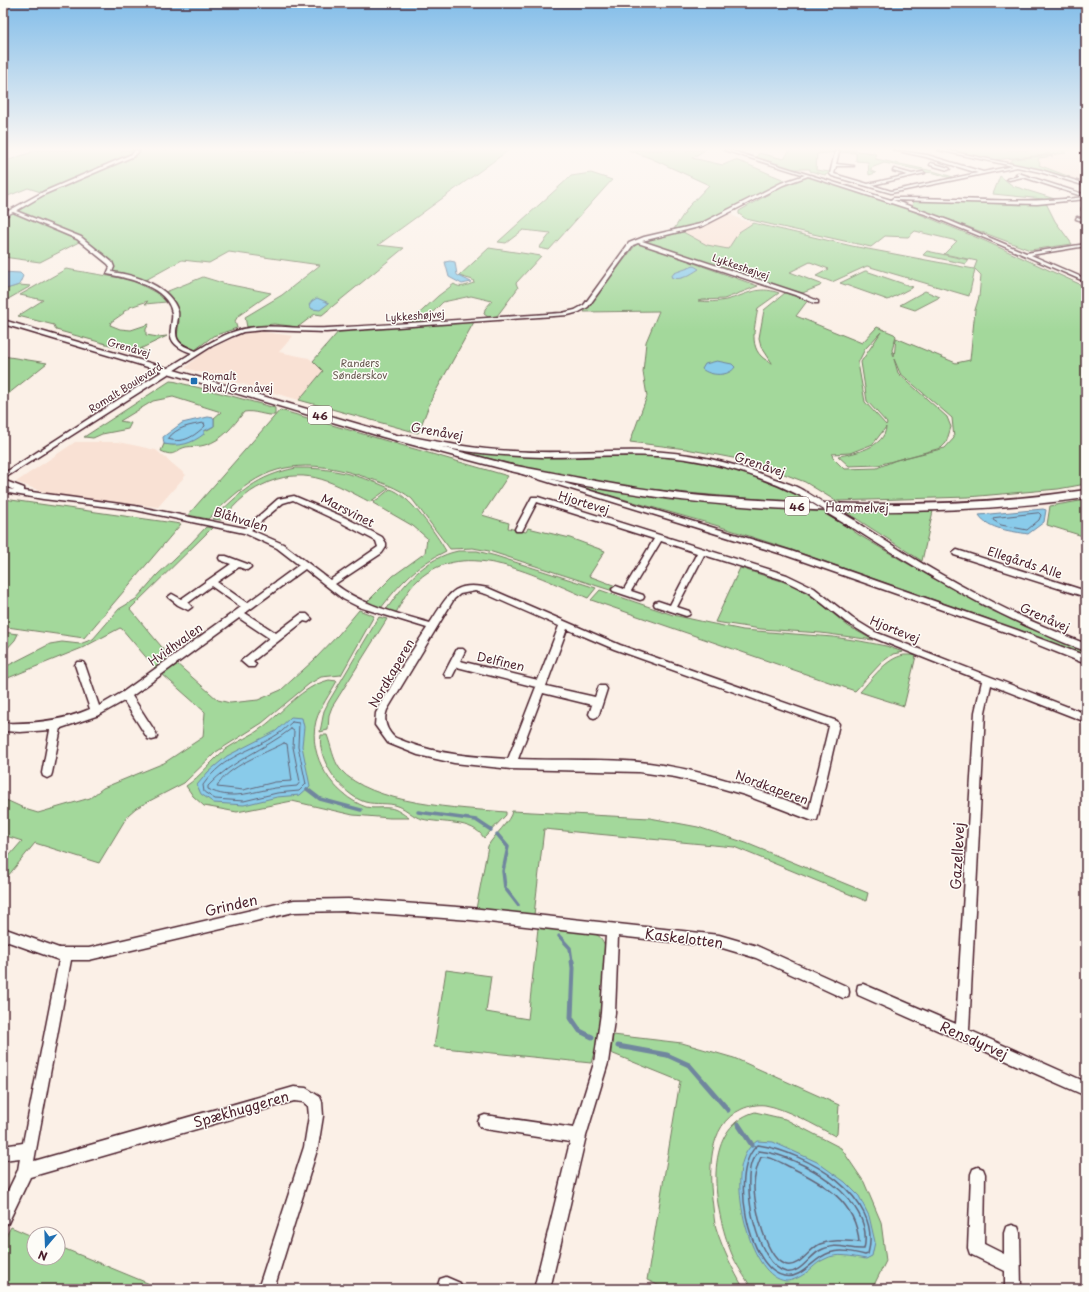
<svg xmlns="http://www.w3.org/2000/svg" width="1089" height="1292" font-family="'Playpen Sans',sans-serif">
<style>
.built{fill:#f9e1d4}
.green{fill:#a3d89b;stroke:#767c63;fill-rule:evenodd}
.water{fill:#89cbea;stroke:#70869e}
.lines{fill:none;stroke-linecap:round;stroke-linejoin:round}
.shore-far1{stroke:#636477;stroke-width:1}
.shore{stroke:#636477;stroke-width:1.5}
.stream-far1{stroke:#70869e;stroke-width:3.5}
.stream{stroke:#70869e;stroke-width:5}
.minor-casing{stroke:#4a1f2b;stroke-width:3}
.major-casing{stroke:#4a1f2b;stroke-width:3}
.highway-casing{stroke:#4a1f2b;stroke-width:3}
.minor{fill:#fdfcf7;fill-rule:evenodd}
.major{fill:#fdfcf7;fill-rule:evenodd}
.highway{fill:#fdfcf7;fill-rule:evenodd}
.minor-bridge-far1-casing{stroke:#4a1f2b;stroke-width:8;stroke-linecap:butt}
.minor-bridge-casing{stroke:#4a1f2b;stroke-width:12;stroke-linecap:butt}
.minor-bridge-far1{stroke:#fdfcf7;stroke-width:6}
.minor-bridge{stroke:#fdfcf7;stroke-width:8}
.poi-dot{fill:#1f6fb2;stroke:#fdfcf7;stroke-width:1.5}
.labels{text-anchor:middle;dominant-baseline:central;stroke-width:3;stroke-linejoin:round;paint-order:stroke}
.far-street-label{font-size:10px;fill:#4a1f2b;stroke:#fdfcf7}
.far-park-label{font-size:10px;fill:#65564d;stroke:#fdfcf7}
.far-poi-label{font-size:10px;fill:#4a1f2b;stroke:#fdfcf7;text-anchor:start}
.shield{fill:#fdfcf7;stroke:#806168;stroke-width:1}
.shield-label{font-size:11px;font-weight:bold;fill:#4a1f2b}
.street-label{font-size:12px;fill:#4a1f2b;stroke:#fdfcf7}
.near-street-label{font-size:14px;fill:#4a1f2b;stroke:#fdfcf7}
</style>
<rect width="100%" height="100%" fill="#fbf0e7"/>
<filter id="ink" filterUnits="userSpaceOnUse"><feTurbulence type="fractalNoise" baseFrequency=".025" numOctaves="2"/><feDisplacementMap in="SourceGraphic" scale="8" xChannelSelector="R" yChannelSelector="G"/><feConvolveMatrix kernelMatrix="1 2 1 2 8 2 1 2 1" color-interpolation-filters="sRGB"/></filter>
<g filter="url(#ink)">
<g class="built">
<path d="M944,150H1086V184L1020,166Z"/>
<path d="M730,214L742,220L753,223L739,232L728,249L707,245L683,232L700,227Z"/>
<path d="M250,330L293,336L279,352L309,358L323,371L299,400L185,368L202,353Z"/>
<path d="M75,442H119L156,450L186,475L158,507L52,495L16,482Z"/>
</g>
<g class="green">
<path d="M38,150H133L135,151L132,154L44,193L28,188L3,198V162Z"/>
<path d="M138,150H509L378,245L404,248L322,315L315,314L298,327L274,324L247,327L245,317L282,295L320,265L229,252L209,263L182,260L144,281L131,275L112,272L115,267L80,237L15,211L52,191L140,153Z"/>
<path d="M628,150H705L692,158L723,165L735,160C752,165 768,174 785,180C762,193 699,233 674,229L689,206L709,185L650,158Z"/>
<path d="M790,150H848L875,153L876,159L933,171L953,177C947,179 941,174 934,173C930,172 926,173 921,172L925,171L884,163L871,168V171L876,173L869,175L868,162L856,161V153L838,152L817,154L816,170L830,172V173L825,175L810,171V169H792L756,157L759,153L784,159Z"/>
<path d="M944,150H1073L1062,151L1066,153L1049,155L1047,153V155L993,160Z"/>
<path d="M1050,155L1053,156L1039,158L1038,160L1040,163L1039,165L1070,177L1066,178L1008,163L1013,159Z"/>
<path d="M591,173L612,180L549,250L539,248L551,233L523,230L506,243L498,242L571,176Z"/>
<path d="M1000,176L1013,186L1058,200L1045,202L1043,199L993,194Z"/>
<path d="M809,177L900,206L985,241L1086,287V484L1058,489L968,497L836,501L805,482L771,469L733,458L686,449L630,442L647,396L643,372L646,342L659,311L584,312L634,247L638,243L758,286L724,299L702,300L698,301C708,302 717,302 726,300C747,295 757,285 779,293L758,308C754,330 747,353 772,363L761,346L759,338L764,310L785,293L808,300L796,316L862,343L877,327L894,334L896,336L892,350L894,357L896,338L956,363L970,360L975,310L979,297L981,275L975,269L969,296L867,266L832,282L816,276L829,269L810,262L790,272L821,284L820,286L800,294L645,242V240L683,232L707,245L728,249L739,232L753,223L852,246L974,269L977,261L944,254L957,241L915,231L908,237L885,236L871,247L746,219L739,214V211L790,182ZM881,332L861,362L867,401L887,423L886,425L865,402L858,363L865,349ZM894,359L900,373L952,418L954,438L945,448L896,460L877,468L844,469L833,458L832,454L850,453L873,444L886,427C885,447 854,454 838,456L849,466L878,465L941,448L946,443L951,427L947,417L898,373Z"/>
<path d="M913,199L1020,205L1046,203L1055,221L1072,244L1030,250L912,206Z"/>
<path d="M12,212L81,241L40,262L3,257V217Z"/>
<path d="M489,248L541,256L516,283L518,288L497,316L488,317L484,314L485,309L492,301L471,296L443,302L423,322H410L438,296L454,284C460,289 467,285 474,283L473,280L459,276Z"/>
<path d="M927,251L969,260L966,264L923,255Z"/>
<path d="M66,269L132,280L160,295L166,302L145,304L148,301L130,307V308L123,312L124,313L111,322L110,325L120,329L131,330L149,324L146,329V335L158,337L167,336L140,349L148,352L142,354L56,330L54,325L18,316L43,300L20,295Z"/>
<path d="M865,271H866L913,287L888,300L840,283Z"/>
<path d="M203,277L226,284L271,293L238,316L235,321L237,328L213,336L195,350L181,343L177,337L179,321L175,303L163,293Z"/>
<path d="M19,285L31,286L3,302V290Z"/>
<path d="M925,291L940,297L915,310L900,305Z"/>
<path d="M474,322L432,398L418,433L299,400L323,371L313,361L339,331Z"/>
<path d="M3,356L47,363L3,398Z"/>
<path d="M170,381C177,381 182,384 188,385C218,392 246,400 275,408V415C264,416 255,410 244,412C233,426 223,440 205,445C199,447 192,446 186,447C174,450 176,458 161,451L164,444L174,445L209,429L214,426V418L221,412L173,397L153,401L120,421L131,423L128,429L102,434L93,438L84,437Z"/>
<path d="M280,410L508,476L482,515L509,523L508,528L526,532L528,528L570,538L605,551L589,576L616,586L613,591L489,551L473,548L450,549L412,499C398,487 380,482 362,476C325,464 285,459 250,483C235,493 222,506 208,519L188,515Z"/>
<path d="M453,448C486,453 519,457 552,457C606,457 660,453 713,464C748,472 781,486 812,503C749,498 686,494 624,486C566,478 508,463 451,449Z"/>
<path d="M296,468C328,467 360,475 389,488L370,502C335,484 309,466 269,482C260,486 252,490 245,496C236,503 229,512 221,520L213,519C241,492 256,476 296,468Z"/>
<path d="M587,486L669,500L827,512L859,535L903,561L988,609L1086,652V657L986,618L792,550L715,525L584,488Z"/>
<path d="M390,489C408,493 437,535 446,551C417,565 401,582 381,608L366,603L393,576L425,553L427,538L413,526L373,503Z"/>
<path d="M4,499L167,522L181,524L84,638L7,627L3,632L18,634L15,640L3,653V500Z"/>
<path d="M1086,500V537L1047,525L1050,506Z"/>
<path d="M933,511L922,561L846,512Z"/>
<path d="M206,527L212,528L130,609L171,658L156,669L122,629L120,628L82,648L3,680V668L50,644L62,642L80,644L93,639L119,609L136,599L157,575L191,543Z"/>
<path d="M458,551H477L496,556L596,588L588,598C540,578 465,536 418,580C408,589 402,601 396,613L386,610C405,583 425,558 458,551Z"/>
<path d="M740,568L791,584L803,591L813,597L848,626L873,640L821,633L761,629L715,622Z"/>
<path d="M600,590L673,615L709,623L743,630L833,637L860,641L886,646L903,652L893,654L882,662L855,691L591,600Z"/>
<path d="M359,610L374,616L341,675L321,677L309,684L262,723L216,752L184,783L136,808L128,815L99,863L35,843L3,882V863L22,841L3,835V796L4,799L28,810L38,813L90,798L103,788L164,763L203,737L205,712L162,674L176,663L218,700L230,703L258,700L281,690L314,660L339,634Z"/>
<path d="M379,617L387,619L332,707L329,715L328,730L320,732L324,711L329,701Z"/>
<path d="M904,655H912L916,656L904,706L860,692C873,678 885,659 904,655Z"/>
<path d="M329,680L337,681C330,694 320,707 316,721C307,756 333,795 366,807C374,809 382,807 390,808C397,809 403,814 409,818H390L353,815L292,801L237,812L204,806L193,796L186,786C201,776 212,760 226,749C237,741 252,736 263,727C284,711 301,687 329,680Z"/>
<path d="M321,735H327C331,745 333,760 340,769C371,805 460,808 506,812V815L484,838C472,819 442,824 422,819C413,817 407,809 398,806C388,802 376,805 365,802C342,795 316,759 321,735Z"/>
<path d="M512,811L650,818L698,827L746,843L868,893L866,901L734,847L544,829L534,915L476,909L488,846C493,836 511,821 512,811Z"/>
<path d="M538,928L592,933C600,935 602,939 605,946L600,1032L591,1063L434,1047L446,970L491,976L486,1012L528,1019Z"/>
<path d="M613,1035L682,1043L734,1058L839,1105L837,1134L835,1136C816,1126 785,1108 765,1105C757,1104 749,1106 742,1109C706,1125 709,1175 713,1207C714,1214 714,1222 716,1228C723,1250 733,1270 744,1289H666L647,1280L680,1081L611,1053Z"/>
<path d="M755,1112L785,1119L841,1148L864,1182L881,1222L886,1261L874,1285V1289H752C745,1277 736,1265 731,1252C715,1212 699,1128 755,1112Z"/>
<path d="M11,1227L34,1237V1258H58V1246L162,1289H3V1241Z"/>
</g>
<g class="water">
<path d="M450,261L455,262L457,275L471,282L462,284L449,277L445,262Z"/>
<path d="M694,266L699,269C691,274 680,282 671,277L674,273Z"/>
<path d="M3,272L20,273L23,276L19,285L3,290Z"/>
<path d="M317,298L329,303L320,310L312,309L309,305L312,301Z"/>
<path d="M717,361L732,364L735,367C729,377 710,376 702,369L705,364Z"/>
<path d="M208,417L214,418V426L204,431V434C191,444 180,447 164,444L163,437L182,423Z"/>
<path d="M1043,509L1046,510L1044,522L1028,534C1012,531 989,530 979,515Z"/>
<path d="M291,717L302,718L304,727L302,746L310,786L300,795L277,797L244,805L214,803L201,794L197,785L208,772L227,756L276,731Z"/>
<path d="M757,1141L773,1142L817,1162L845,1182L859,1196L869,1216L875,1242L872,1256L866,1259C853,1257 837,1252 825,1259C813,1264 810,1273 795,1279C792,1280 789,1281 786,1281C750,1277 732,1189 743,1160C746,1151 750,1146 757,1141Z"/>
</g>
<g class="lines">
<g class="shore-far1">
<path d="M204,423L205,426C194,436 184,444 168,439C176,427 191,425 204,423Z"/>
<path d="M1039,513L1041,515L1039,520L1027,530L1001,525L993,520L994,518Z"/>
<path d="M292,722L299,723L298,746L306,784L299,791L277,793L244,801L215,799L204,792L203,785C225,754 249,753 278,734C283,731 287,726 292,722Z"/>
<path d="M291,729L294,731L293,747L300,782L297,786C290,787 282,787 275,788C251,792 231,801 208,789V786C232,760 264,750 291,729Z"/>
<path d="M284,743L287,744L292,781L275,782L243,790L217,787C227,766 264,754 284,743Z"/>
</g>
<g class="shore">
<path d="M758,1145C805,1152 884,1196 868,1254L865,1255C853,1252 841,1249 829,1253C813,1258 802,1280 784,1276C748,1269 728,1168 758,1145Z"/>
<path d="M759,1151C800,1155 876,1199 864,1249C846,1250 838,1241 819,1251C809,1257 799,1275 786,1272C756,1264 742,1186 752,1161C753,1158 757,1154 759,1151Z"/>
<path d="M761,1157C772,1157 780,1162 790,1167C823,1183 856,1201 859,1242C846,1241 833,1239 820,1244C809,1249 800,1267 787,1265C766,1262 754,1204 754,1187C754,1177 757,1166 761,1157Z"/>
</g>
<g class="stream-far1">
<path d="M307,789L320,799L361,810"/>
<path d="M418,812L476,820L491,830"/>
<path d="M497,834L508,847L503,871L505,888L518,905"/>
<path d="M559,936L570,948L572,962"/>
</g>
<g class="stream">
<path d="M572,961L573,968L571,1018L580,1031L592,1037"/>
<path d="M618,1046L667,1055L689,1065L728,1110"/>
<path d="M738,1124L752,1145"/>
</g>
<defs>
<g id="minor">
<path d="M133,150L139,151L134,156L45,194L16,211L81,237L112,262L114,267L112,272C135,275 171,286 178,312C179,316 177,321 177,325C173,342 181,345 196,351C211,342 226,333 243,329C271,323 299,330 328,328C406,324 484,318 562,313L575,310L584,305L629,243L644,237L700,224L781,183L805,175L724,150H729L891,200L893,198C957,197 1021,205 1085,197L1023,177L1009,180L1007,179L1019,176L1016,174L1018,173L1086,195V199L1037,204L893,200L950,221L1026,253L1086,244V246L1031,255L1086,279V282L987,239L928,215L808,176L783,185L703,226L642,241L802,294L818,301V303H814L798,296L638,243L633,245L588,307L579,312L568,315L326,332L263,330L243,332L233,336L212,346L3,479V474L158,374L192,353C180,349 168,343 171,328C171,323 173,318 172,313C168,287 129,278 107,274L110,267L108,264L77,239L13,212L3,217V214L43,192L132,154L135,151Z"/>
<path d="M893,150L927,155L983,172L1013,166L938,150H944L1041,170L1086,184V186L1040,172L1017,167L891,193L832,176L830,174L835,152L837,151L839,152L836,164L854,166H836L834,174L868,184L908,175L893,171L894,169L912,174L923,172L925,173L872,185L891,191L978,173L926,157Z"/>
<path d="M931,163L949,168L950,169L948,170L930,165Z"/>
<rect x="1082" y="208" width="4" height="2"/>
<path d="M1077,217L1086,220V222L1076,219Z"/>
<path d="M401,435C438,442 475,449 512,451C556,454 601,450 645,451C688,452 732,462 772,478C783,482 799,486 808,494L807,496H801C765,478 726,465 686,459C638,452 591,457 543,457C495,456 446,450 399,438V436Z"/>
<path d="M521,470L791,551L1017,630L1086,656V664L1011,634L785,555L519,473V471Z"/>
<path d="M3,480L24,488V491L135,506L245,528L278,499L294,496L346,518L382,537L386,543V547L382,553L335,584C363,606 397,613 430,623C448,596 452,580 488,588L620,645L837,721L839,724L818,816L817,820L813,821L745,795L710,785L675,777L639,772L511,769L454,763L418,755L388,743L375,725L376,713L403,665L427,628L359,607L343,599L305,569L245,613L276,633L301,614H307L312,619L308,622L304,621L253,661L256,664L254,667H248L241,661L269,638L239,618L132,696L156,733L157,736L156,739L152,740L148,739L124,701L99,715L61,728L52,773L51,776L47,778L43,776L42,773L50,730L20,732L3,731V723C34,724 62,721 90,709L75,665L77,662H83L85,665L99,706L123,692L241,607L211,586L188,603L192,607L188,610L178,605L168,597L172,594L181,599L231,564L220,560L219,558L220,556H226L250,565L251,567L247,570L239,567L217,582L247,603L299,565L277,548L244,533L135,510L43,499L3,492V488L14,490L3,485ZM293,500L340,522L376,541L378,547L330,580L283,544L251,530L283,503ZM475,591L486,594L559,626L538,680L460,661L465,651L463,649H457L444,674L446,677H452L457,667L536,687L508,759C474,757 437,754 406,742C402,740 397,739 394,737C386,729 383,720 387,710L454,599L460,594ZM567,629L614,649L829,726L809,809C757,789 704,770 649,763C606,758 561,761 518,759L543,693L592,705L589,714L591,717L594,718L597,717L599,714L607,689L605,686H599L595,697L546,686Z"/>
<path d="M532,497H538L787,575L814,588L852,618L875,632L1086,714V722L991,685L985,712L969,1030L1086,1082V1096L858,995L857,990L858,985L863,984L956,1024L975,712L982,681L869,636L846,622L808,592L781,579L704,555L677,607L689,611L690,613L689,615L686,616L655,606L654,604L655,602L658,601L670,605L697,553L661,541L631,591L643,595L644,597L643,599L640,600L613,591L612,589L616,586L624,589L654,539L537,502L522,531H516L515,529Z"/>
<path d="M850,522H856C900,551 945,578 992,602C1023,618 1054,631 1086,644V651C1070,646 1054,638 1038,631C972,602 911,565 850,526Z"/>
<path d="M957,550L1086,591V597L954,555L953,553Z"/>
<path d="M348,899L471,908L719,935L757,946L848,987L849,992L848,997L843,998L756,958L719,947L618,936L615,1013L608,1063L586,1136L550,1289H534L570,1142L485,1129L480,1127L478,1122L480,1117L485,1115L574,1128L594,1063L601,1013L606,935L471,920L348,911L294,912L89,960H71L34,1161L294,1087L306,1088L320,1097L322,1102L323,1116L318,1147L274,1289H258L304,1147L309,1116L308,1106L303,1102L294,1101L30,1177L8,1223L3,1226V1201L18,1170L20,1158L3,1160V1146L23,1143L59,960L3,940V928L59,948H89L294,900Z"/>
<path d="M978,1167L983,1169L985,1174L984,1244L1004,1254V1233L1006,1227L1012,1225L1018,1227L1020,1233L1021,1289H1005V1271L970,1254L968,1248L971,1174L973,1169Z"/>
<path d="M446,1277L460,1283L462,1289H440L438,1285L440,1279Z"/>
</g>
<path id="major" d="M3,320L389,433L514,466L516,468L511,471L383,437L3,324Z"/>
<path id="highway" d="M511,465C561,474 610,485 660,491C693,496 726,498 760,500C869,507 977,506 1086,490V498C976,513 866,514 755,507C688,502 626,494 560,481C543,477 525,475 507,470L506,468L507,466Z"/>
</defs>
<use href="#minor" class="minor-casing"/>
<use href="#major" class="major-casing"/>
<use href="#highway" class="highway-casing"/>
<use href="#minor" class="minor"/>
<use href="#major" class="major"/>
<use href="#highway" class="highway"/>
<defs>
<path id="minor-bridge-far1" d="M804,494L830,510"/>
<path id="minor-bridge" d="M828,509L853,524"/>
</defs>
<use href="#minor-bridge-far1" class="minor-bridge-far1-casing"/>
<use href="#minor-bridge" class="minor-bridge-casing"/>
<use href="#minor-bridge-far1" class="minor-bridge-far1"/>
<use href="#minor-bridge" class="minor-bridge"/>
</g>
</g>
<linearGradient id="sky" x2="0" y2="1"><stop stop-color="#82bde9"/><stop offset="0.45" stop-color="#fdf8f4"/><stop offset="1" stop-color="#fdf8f4" stop-opacity="0"/></linearGradient>
<rect width="1089" height="331" fill="url(#sky)"/>
<rect class="poi-dot" x="190" y="377" width="8" height="8" rx="2"/>
<g class="labels">
<g class="far-street-label">
<text transform="translate(741 266) rotate(19)">Lykkeshøjvej</text>
<text transform="translate(415 315) rotate(-4)">Lykkeshøjvej</text>
<text transform="translate(129 347) rotate(16)">Grenåvej</text>
<text transform="translate(125 387) rotate(-32)">Romalt Boulevard</text>
</g>
<g class="far-park-label">
<text x="360" y="362">Randers<tspan x="360" dy="12">Sønderskov</tspan></text>
</g>
<g class="far-poi-label">
<text x="202" y="375">Romalt<tspan x="202" dy="12">Blvd./Grenåvej</tspan></text>
</g>
<g class="shield">
<rect x="308" y="406" width="24" height="18" rx="3"/>
<rect x="785" y="497" width="24" height="18" rx="3"/>
</g>
<g class="shield-label">
<text x="320" y="415">46</text>
<text x="797" y="506">46</text>
</g>
<g class="street-label">
<text transform="translate(437 431) rotate(10)">Grenåvej</text>
<text transform="translate(760 464) rotate(19)">Grenåvej</text>
<text transform="translate(584 502) rotate(17)">Hjortevej</text>
<text transform="translate(857 507) rotate(1)">Hammelvej</text>
<text transform="translate(348 510) rotate(27)">Marsvinet</text>
<text transform="translate(241 519) rotate(17)">Blåhvalen</text>
<text transform="translate(1025 562) rotate(18)">Ellegårds Alle</text>
<text transform="translate(1045 617) rotate(24)">Grenåvej</text>
<text transform="translate(895 629) rotate(22)">Hjortevej</text>
<text transform="translate(175 644) rotate(-36)">Hvidhvalen</text>
<text transform="translate(501 661) rotate(13)">Delfinen</text>
<text transform="translate(391 673) rotate(-60)">Nordkaperen</text>
<text transform="translate(772 787) rotate(20)">Nordkaperen</text>
</g>
<g class="near-street-label">
<text transform="translate(957 856) rotate(-87)">Gazellevej</text>
<text transform="translate(231 905) rotate(-13)">Grinden</text>
<text transform="translate(684 938) rotate(7)">Kaskelotten</text>
<text transform="translate(974 1040) rotate(24)">Rensdyrvej</text>
<text transform="translate(241 1109) rotate(-16)">Spækhuggeren</text>
</g>
</g>
<rect width="1089" height="1292" fill="none" stroke="#fdfcf7" stroke-width="16"/>
<rect x="8" y="8" width="1073" height="1276" fill="none" stroke="#4a1f2b" stroke-width="1.5" filter="url(#ink)"/>
<g transform="translate(46 1246) rotate(199)"><circle r="19" fill="#fdfcf7" stroke="#b5a4a5"/>
<path d="M0-3L7 15L0 10L-7 15Z" fill="#1f6fb2"/>
<text y="-6" font-size="11" font-weight="bold" text-anchor="middle" fill="#4a1f2b">N</text>
</g>
</svg>
